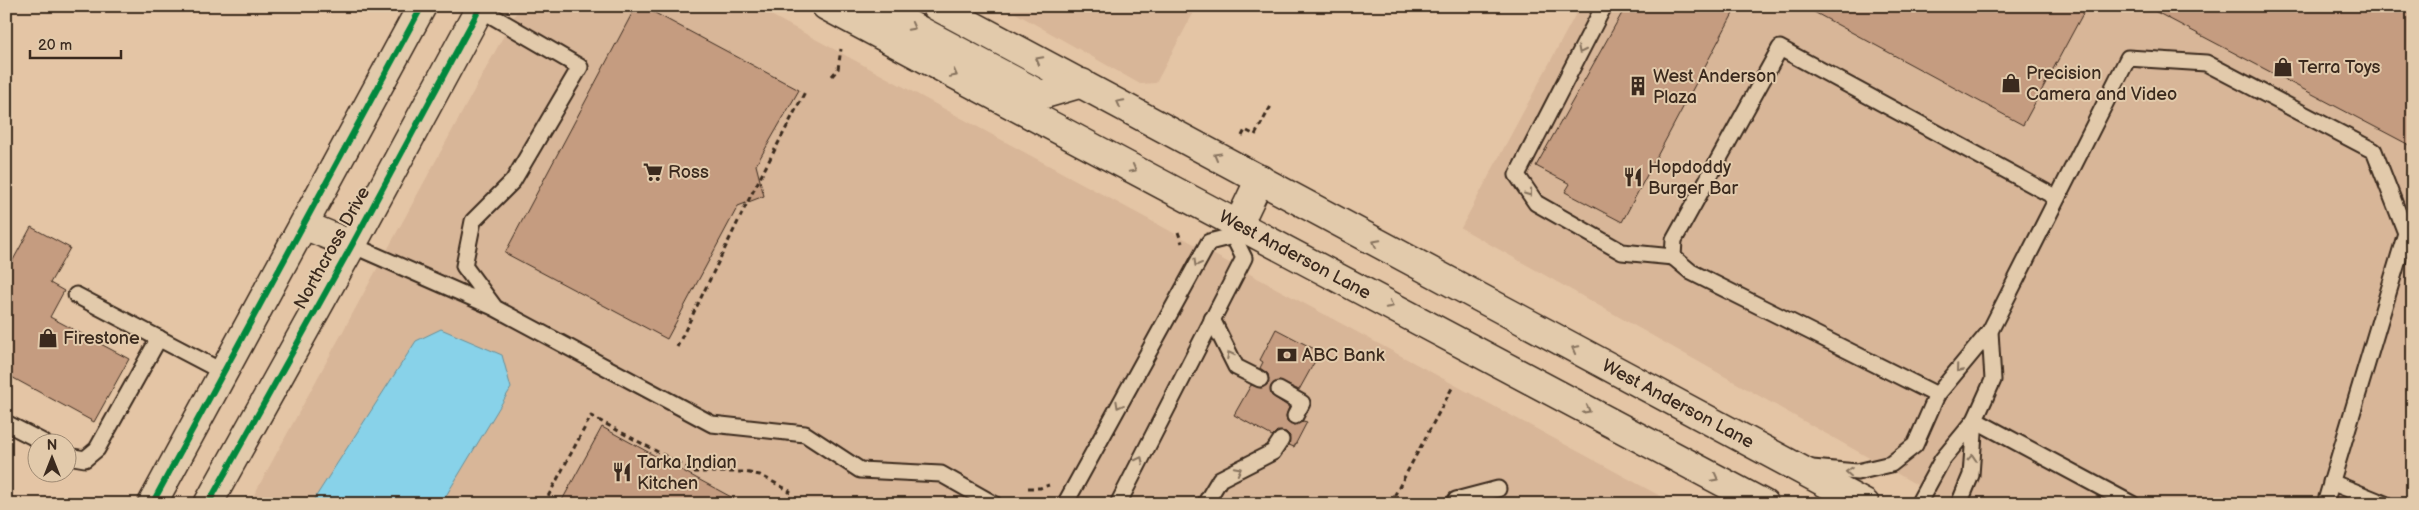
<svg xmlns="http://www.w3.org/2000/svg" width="2419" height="510" font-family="'Balsamiq Sans',sans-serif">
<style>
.built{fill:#d8b698}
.water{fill:#88d2e9;stroke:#698f98}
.building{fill:#c59c80;stroke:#3b2a1e}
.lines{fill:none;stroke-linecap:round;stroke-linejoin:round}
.service-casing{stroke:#3b2a1e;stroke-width:19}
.tertiary-casing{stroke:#3b2a1e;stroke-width:31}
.secondary-casing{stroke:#3b2a1e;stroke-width:31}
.path{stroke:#3b2a1e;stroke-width:3;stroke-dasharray:5 4;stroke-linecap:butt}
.service{stroke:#e2caab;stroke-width:15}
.tertiary{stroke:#e2caab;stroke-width:28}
.secondary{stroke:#e2caab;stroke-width:28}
.cycleway-casing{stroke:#e2caab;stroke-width:9}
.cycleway{stroke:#00873e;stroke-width:6}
.oneway{stroke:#86725d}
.labels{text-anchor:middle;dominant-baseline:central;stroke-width:4;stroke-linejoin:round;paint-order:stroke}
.poi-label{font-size:18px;fill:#3b2a1e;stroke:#e2caab;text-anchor:start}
.street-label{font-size:18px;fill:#3b2a1e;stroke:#e2caab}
</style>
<rect width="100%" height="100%" fill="#e4c5a5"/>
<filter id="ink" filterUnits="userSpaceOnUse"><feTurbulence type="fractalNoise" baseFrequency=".02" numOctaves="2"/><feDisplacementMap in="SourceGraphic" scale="10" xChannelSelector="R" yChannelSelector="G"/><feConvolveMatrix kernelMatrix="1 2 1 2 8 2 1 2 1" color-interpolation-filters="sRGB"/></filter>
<g filter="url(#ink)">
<g class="built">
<path d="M520,6H754L1675,504H249Z"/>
<path d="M1003,6H1197L1156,83L1140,84Z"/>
<path d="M1580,6H2413V504H1951L1461,228Z"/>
</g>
<path class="water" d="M441,329L502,355L511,388L441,504H311L416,341Z"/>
<g class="building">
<path d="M636,6H642L799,90L756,165L764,196L738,206L667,339L505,253Z"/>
<path d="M1626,6H1737L1622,222L1565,192L1570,184L1536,166Z"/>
<path d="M1803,6H2087L2023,125Z"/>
<path d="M2145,6H2413V147Z"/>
<path d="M31,227L70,248L50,283L64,291L50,317L129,359L94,422L6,374V273Z"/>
<path d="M1276,329L1320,352L1299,390L1279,381L1271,386V395L1289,407L1286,416L1287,421L1295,425L1303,421L1307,422L1294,447L1289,445L1290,436L1286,432L1277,431L1272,436L1234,415L1251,385L1261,388L1269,383L1268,374L1260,368L1263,362L1260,360Z"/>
<path d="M602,427L744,504H560Z"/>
</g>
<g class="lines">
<defs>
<g id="service">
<path d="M1604,6L1517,175L1536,203L1622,252L1673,257"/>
<path d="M480,9L580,67L513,181L473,221L464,266L495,308L712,424L805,434L860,470L941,474L994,504"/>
<path d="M352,245L493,307"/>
<path d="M76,295L223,372"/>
<path d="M1212,319L1236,367L1260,379"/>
<path d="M1279,390L1302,403L1295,416"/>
<path d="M1937,395L1691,272L1673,257L1674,240L1780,48L2057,198"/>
<path d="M6,423L43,442"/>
<path d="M68,456L85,459L97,449L159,338"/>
<path d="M1812,468L1857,472L1891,464L1915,445L1937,395L1990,331"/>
<path d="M2331,482L2385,504"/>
<path d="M1065,504L1209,242L1233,236"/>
<path d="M1118,504L1244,258L1233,236"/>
<path d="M1205,504L1220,479L1273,452L1281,440"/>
<path d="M1454,504L1456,500L1498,489"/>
<path d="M1918,504L1942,460L1975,420L1971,475L1959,504"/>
<path d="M2132,504L1975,420L1993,380L1990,331L2128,58L2206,63L2374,151L2406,233L2325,504"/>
</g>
<g id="tertiary">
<path d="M304,225L352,245"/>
<path d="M152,504L422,6"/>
<path d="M208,504L352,245L481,6"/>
</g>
<g id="secondary">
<path d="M826,6L1764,504"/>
<path d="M936,6L1865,504"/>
<path d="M859,18L904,22L1041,95L1082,83"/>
<path d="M1238,225L1260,179"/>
</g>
</defs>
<use href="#service" class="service-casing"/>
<use href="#tertiary" class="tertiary-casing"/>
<use href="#secondary" class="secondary-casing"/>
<g class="path">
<path d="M832,76L838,69L841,49"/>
<path d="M1242,136L1245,130L1255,135L1271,106"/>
<path d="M1178,232L1182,243"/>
<path d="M677,347L747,203L806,90"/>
<path d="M1028,488H1040L1049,485"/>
<path d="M544,504L591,416L695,472H744L760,475L790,491L783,504"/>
<path d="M1390,504L1452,388"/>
</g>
<use href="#service" class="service"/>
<use href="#tertiary" class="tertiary"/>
<use href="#secondary" class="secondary"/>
<defs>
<g id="cycleway">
<path d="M152,504L422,6"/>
<path d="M208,504L352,245L481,6"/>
</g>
</defs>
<use href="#cycleway" class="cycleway-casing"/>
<use href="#cycleway" class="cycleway"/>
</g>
<defs><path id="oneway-chevron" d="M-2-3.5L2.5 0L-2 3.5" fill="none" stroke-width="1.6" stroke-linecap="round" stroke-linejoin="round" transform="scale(1.25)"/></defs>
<g class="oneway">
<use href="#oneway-chevron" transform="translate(912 27) rotate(28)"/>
<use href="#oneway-chevron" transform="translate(1581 50) rotate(117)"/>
<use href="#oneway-chevron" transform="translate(1039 60) rotate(-152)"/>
<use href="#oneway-chevron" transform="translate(954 74) rotate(28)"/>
<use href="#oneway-chevron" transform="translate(1120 103) rotate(-152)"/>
<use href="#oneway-chevron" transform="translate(1217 156) rotate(-151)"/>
<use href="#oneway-chevron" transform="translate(1133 169) rotate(28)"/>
<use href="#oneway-chevron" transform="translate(1529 193) rotate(55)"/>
<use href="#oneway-chevron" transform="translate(1376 243) rotate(-152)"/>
<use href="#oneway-chevron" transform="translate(1197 263) rotate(119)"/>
<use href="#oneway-chevron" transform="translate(1390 305) rotate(28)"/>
<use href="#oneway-chevron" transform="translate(1575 349) rotate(-152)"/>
<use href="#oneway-chevron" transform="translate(1230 355) rotate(-117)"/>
<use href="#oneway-chevron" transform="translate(1959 369) rotate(130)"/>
<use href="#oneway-chevron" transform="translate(1119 405) rotate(119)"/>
<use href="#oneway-chevron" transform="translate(1587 410) rotate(28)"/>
<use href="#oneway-chevron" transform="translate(1972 458) rotate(-86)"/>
<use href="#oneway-chevron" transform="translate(1140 460) rotate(-63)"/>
<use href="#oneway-chevron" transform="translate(1238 470) rotate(-27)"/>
<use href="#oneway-chevron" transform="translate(1849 472) rotate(-176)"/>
<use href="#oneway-chevron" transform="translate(1715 478) rotate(28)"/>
</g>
</g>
<defs>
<symbol id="shop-bare" viewBox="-9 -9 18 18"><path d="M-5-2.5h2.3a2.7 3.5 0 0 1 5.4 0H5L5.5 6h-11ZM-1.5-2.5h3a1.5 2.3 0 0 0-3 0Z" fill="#3b2a1e" stroke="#e2caab" stroke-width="2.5" paint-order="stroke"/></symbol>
<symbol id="building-bare" viewBox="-9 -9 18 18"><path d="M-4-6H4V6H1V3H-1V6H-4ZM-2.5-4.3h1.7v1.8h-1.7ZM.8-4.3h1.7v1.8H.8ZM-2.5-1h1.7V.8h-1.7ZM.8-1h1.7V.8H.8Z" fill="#3b2a1e" stroke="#e2caab" stroke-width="2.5" paint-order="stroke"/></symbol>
<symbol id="supermarket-bare" viewBox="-9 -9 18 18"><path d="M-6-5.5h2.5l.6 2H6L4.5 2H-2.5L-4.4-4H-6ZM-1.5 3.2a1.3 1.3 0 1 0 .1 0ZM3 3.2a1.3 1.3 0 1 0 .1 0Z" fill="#3b2a1e" stroke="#e2caab" stroke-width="2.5" paint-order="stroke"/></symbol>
<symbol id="restaurant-bare" viewBox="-9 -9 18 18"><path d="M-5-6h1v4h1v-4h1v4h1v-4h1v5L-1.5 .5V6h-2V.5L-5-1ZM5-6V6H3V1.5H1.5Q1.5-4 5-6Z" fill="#3b2a1e" stroke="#e2caab" stroke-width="2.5" paint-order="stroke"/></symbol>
<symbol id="bank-bare" viewBox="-9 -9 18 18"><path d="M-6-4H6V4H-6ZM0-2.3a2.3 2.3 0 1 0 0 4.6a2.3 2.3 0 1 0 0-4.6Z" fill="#3b2a1e" stroke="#e2caab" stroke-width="2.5" paint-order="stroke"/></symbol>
</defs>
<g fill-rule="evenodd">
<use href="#shop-bare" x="2269" y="53" width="28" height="28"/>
<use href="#shop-bare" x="1997" y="69" width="28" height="28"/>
<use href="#building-bare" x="1624" y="72" width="28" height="28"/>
<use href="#supermarket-bare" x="639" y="158" width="28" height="28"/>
<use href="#restaurant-bare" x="1619" y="163" width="28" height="28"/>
<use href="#shop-bare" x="34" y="324" width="28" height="28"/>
<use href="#bank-bare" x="1273" y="341" width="28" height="28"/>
<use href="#restaurant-bare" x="608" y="458" width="28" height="28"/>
</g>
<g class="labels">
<g class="poi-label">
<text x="2298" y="67">Terra Toys</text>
<text x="2026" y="73">Precision<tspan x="2026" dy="21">Camera and Video</tspan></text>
<text x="1653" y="76">West Anderson<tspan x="1653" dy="21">Plaza</tspan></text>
<text x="1648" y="167">Hopdoddy<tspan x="1648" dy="21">Burger Bar</tspan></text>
<text x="668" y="172">Ross</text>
<text x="63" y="338">Firestone</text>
<text x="1302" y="355">ABC Bank</text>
<text x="637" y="462">Tarka Indian<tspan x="637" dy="21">Kitchen</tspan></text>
</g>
<g class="street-label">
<text transform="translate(332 248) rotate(-61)">Northcross Drive</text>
<text transform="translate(1295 255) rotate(28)">West Anderson Lane</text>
<text transform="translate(1678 404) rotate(28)">West Anderson Lane</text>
</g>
</g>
<rect width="2419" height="510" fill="none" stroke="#e2caab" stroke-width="25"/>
<rect x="12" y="12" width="2394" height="485" fill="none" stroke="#3b2a1e" stroke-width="2" filter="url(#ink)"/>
<g transform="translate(52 458)"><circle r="24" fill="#e2caab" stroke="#9f8a73"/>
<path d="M0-4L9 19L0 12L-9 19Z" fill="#3b2a1e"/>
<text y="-8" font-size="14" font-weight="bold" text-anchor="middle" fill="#3b2a1e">N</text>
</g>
<path d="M30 50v8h91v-8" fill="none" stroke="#3b2a1e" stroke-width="2.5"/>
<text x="38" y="50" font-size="15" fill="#3b2a1e" stroke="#e2caab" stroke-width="4" paint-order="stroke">20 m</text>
</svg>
